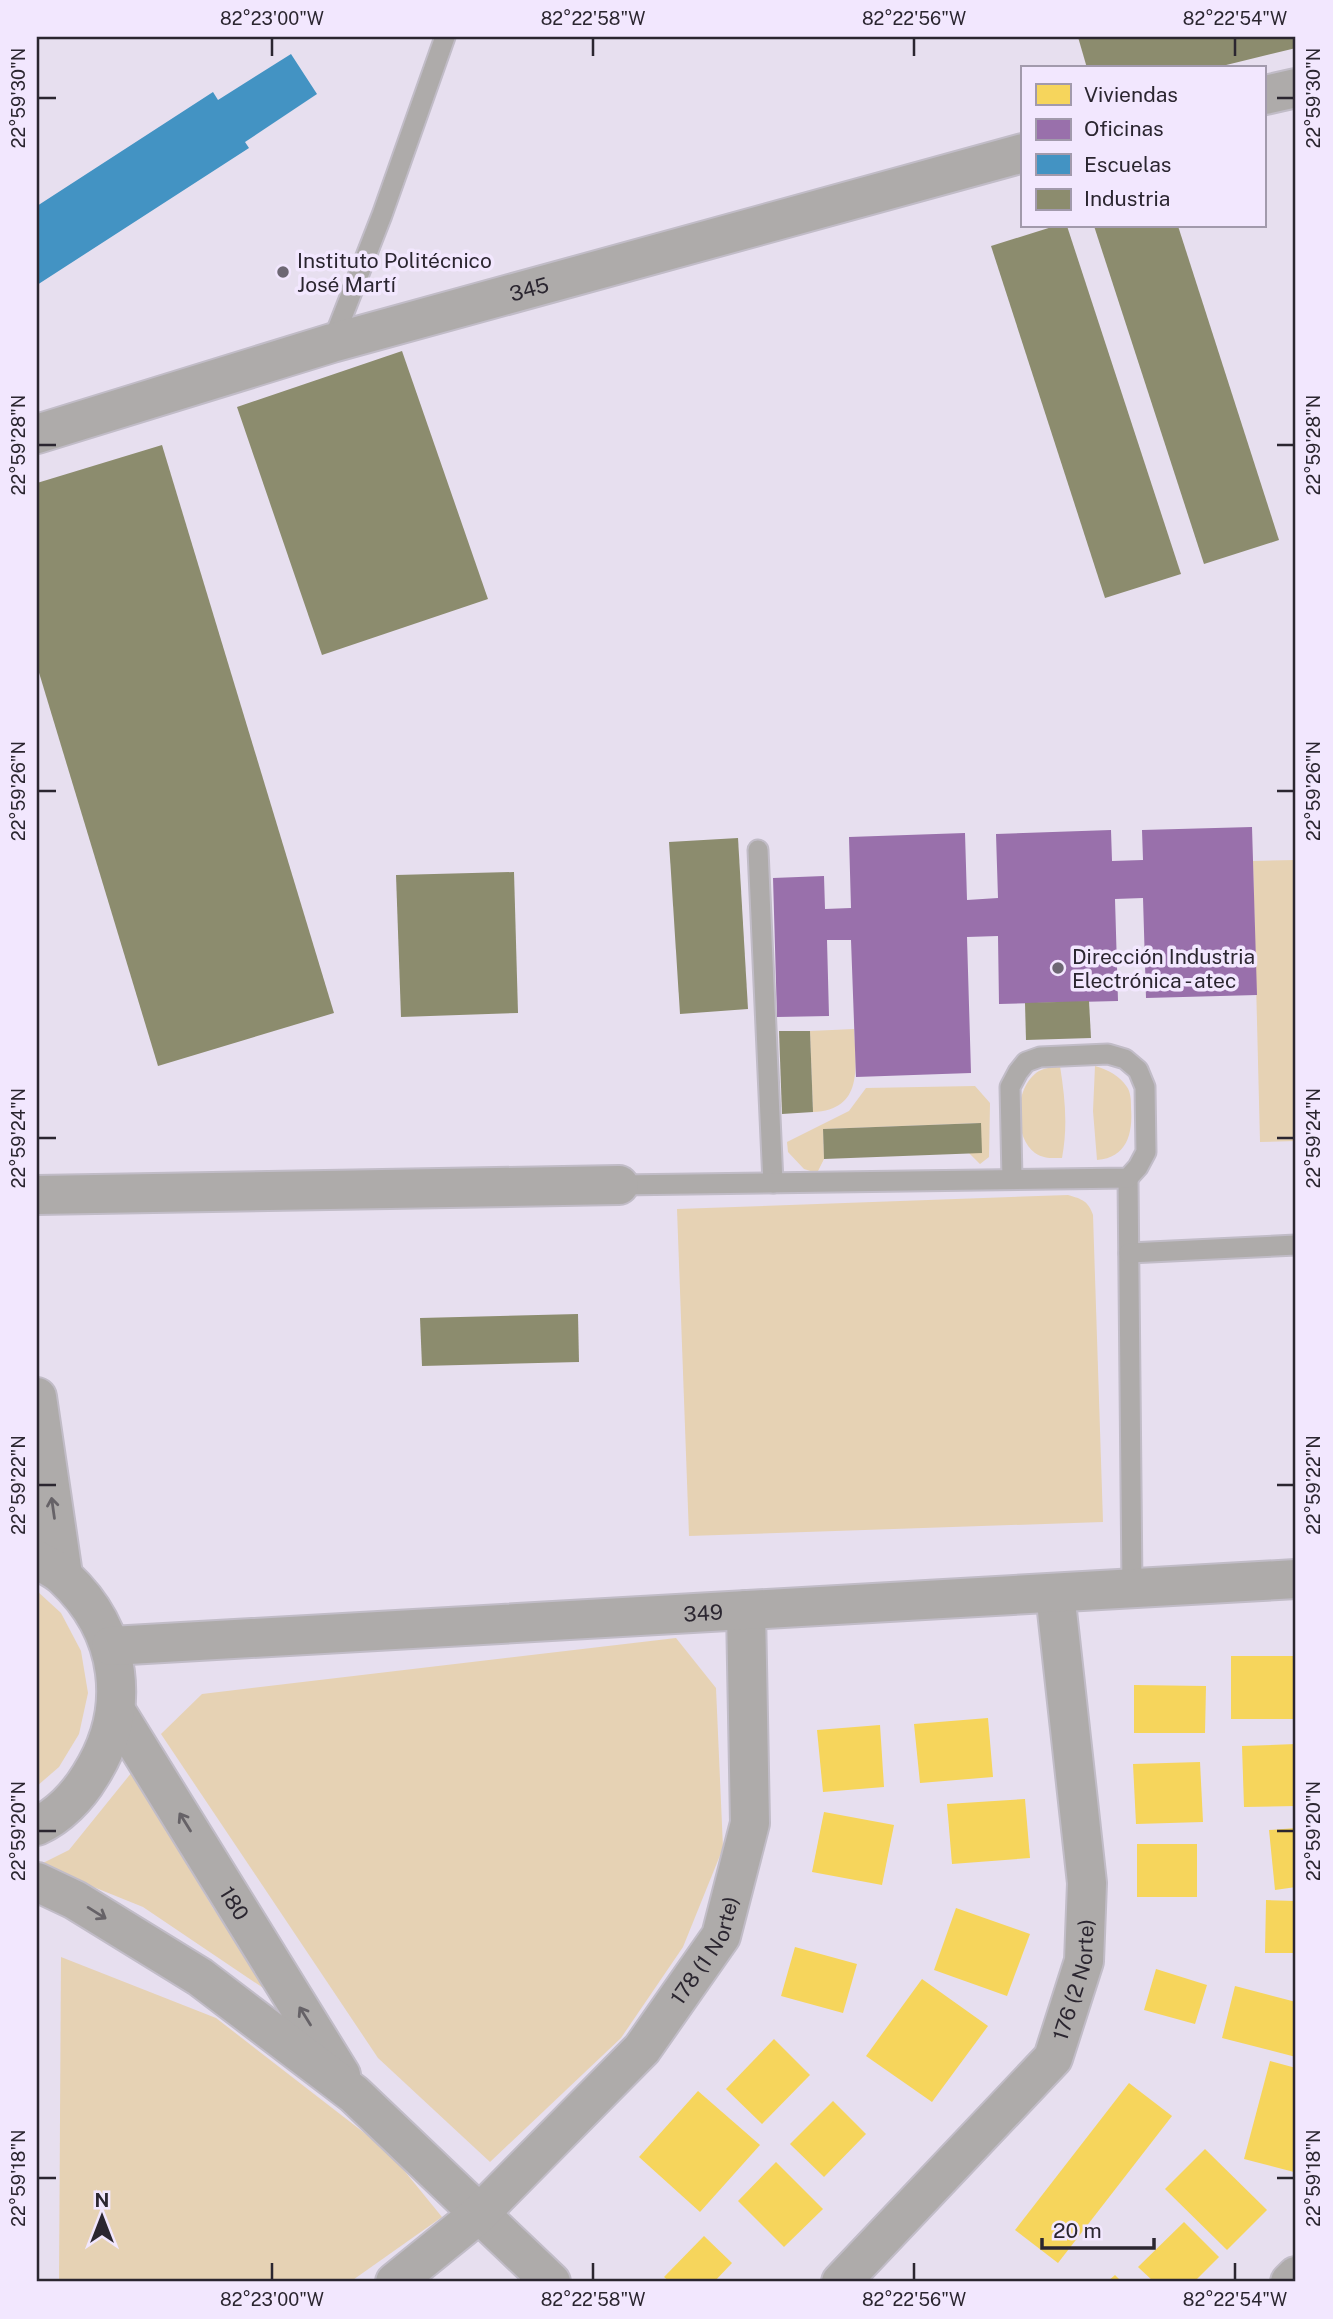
<svg xmlns="http://www.w3.org/2000/svg" width="1333" height="2319" font-family="'Public Sans',sans-serif">
<style>
.green{fill:#e6d2b4}
.homes{fill:#f6d55c}
.offices{fill:#9970ab}
.schools{fill:#4393c3}
.industry{fill:#8c8c6e}
.lines{fill:none;stroke-linecap:round;stroke-linejoin:round}
.service-casing{stroke:#c1bcc7;stroke-width:23}
.minor-casing{stroke:#c1bcc7;stroke-width:42}
.tertiary-casing{stroke:#c1bcc7;stroke-width:42}
.service{stroke:#aeabaa;stroke-width:19}
.minor{stroke:#aeabaa;stroke-width:38}
.tertiary{stroke:#aeabaa;stroke-width:38}
.oneway{stroke:#666267}
.ticks{fill:none;stroke:#2b2630;stroke-width:2.5}
.poi-dot{fill:#6d6773;stroke:#f2e7fe;stroke-width:2.5}
.labels{text-anchor:middle;dominant-baseline:central;stroke-width:7;stroke-linejoin:round;paint-order:stroke}
.poi-label{font-size:21px;fill:#2b2630;stroke:#f2e7fe;text-anchor:start}
.street-label{font-size:21px;fill:#2b2630;stroke:#f2e7fe}
.neatline{fill:none;stroke:#2b2630;stroke-width:2.5}
.ticks-label{font-size:18px;text-anchor:middle;fill:#2b2630}
</style>
<rect width="100%" height="100%" fill="#e7dfef"/>
<g class="green">
<path d="M1296,860V1141L1260,1142L1253,861Z"/>
<path d="M854,1029C856,1067 864,1110 813,1112L810,1031Z"/>
<path d="M1060,1066C1065,1098 1068,1126 1062,1158C1052,1158 1044,1159 1035,1153C1013,1137 1014,1086 1039,1071C1045,1068 1053,1067 1060,1066Z"/>
<path d="M1095,1066C1108,1070 1119,1075 1127,1087C1131,1093 1131,1101 1131,1108C1133,1133 1127,1158 1097,1160L1093,1111Z"/>
<path d="M975,1086L990,1103L989,1157L980,1164L969,1153L980,1123L823,1129L824,1159L817,1173L804,1169L788,1152L787,1142L849,1111L866,1088Z"/>
<path d="M1068,1195C1082,1199 1088,1201 1093,1215L1103,1522L689,1536L677,1209Z"/>
<path d="M37,1591L61,1613L81,1651L88,1693L79,1734L59,1767L37,1786Z"/>
<path d="M676,1638L716,1688L723,1848L683,1947L621,2038L490,2162L378,2058L161,1734L202,1694Z"/>
<path d="M132,1772L213,1908L278,1998L143,1907L39,1865L69,1850Z"/>
<path d="M61,1957L216,2018L389,2152L442,2217L350,2282H59Z"/>
</g>
<g class="homes">
<rect x="1231" y="1656" width="65" height="63"/>
<path d="M1134,1685L1206,1686L1205,1733H1134Z"/>
<path d="M988,1718L993,1777L920,1783L914,1724Z"/>
<path d="M880,1725L884,1787L823,1792L817,1730Z"/>
<path d="M1296,1744V1806L1244,1807L1242,1746Z"/>
<path d="M1200,1762L1203,1822L1136,1824L1133,1764Z"/>
<path d="M1025,1799L1030,1858L952,1864L947,1804Z"/>
<path d="M824,1812L894,1825L882,1885L812,1872Z"/>
<path d="M1296,1828V1887L1275,1890L1269,1830Z"/>
<rect x="1137" y="1844" width="60" height="53"/>
<path d="M1266,1900L1296,1901V1953H1265Z"/>
<path d="M956,1908L1030,1934L1007,1996L934,1970Z"/>
<path d="M795,1947L857,1964L843,2013L781,1996Z"/>
<path d="M1156,1969L1207,1985L1195,2024L1144,2010Z"/>
<path d="M922,1979L988,2026L932,2102L866,2056Z"/>
<path d="M1235,1986L1296,2002V2057L1222,2038Z"/>
<path d="M774,2039L810,2075L762,2124L726,2089Z"/>
<path d="M1270,2061L1296,2068V2164L1294,2172L1244,2159Z"/>
<path d="M1129,2083L1172,2116L1058,2263L1015,2230Z"/>
<path d="M698,2091L760,2145L700,2212L639,2157Z"/>
<path d="M833,2101L866,2134L824,2177L790,2144Z"/>
<path d="M1205,2149L1267,2210L1227,2250L1165,2189Z"/>
<path d="M776,2162L823,2209L784,2247L738,2201Z"/>
<path d="M1184,2222L1219,2257L1194,2282H1154L1138,2267Z"/>
<path d="M704,2236L732,2263L714,2282H670L664,2277Z"/>
<path d="M1115,2275L1122,2282H1107Z"/>
</g>
<path class="offices" d="M1252,827L1257,995L1146,998L1143,898L1115,899L1118,1001L999,1004L998,936L967,937L971,1073L856,1077L851,940H827L829,1016L777,1017L773,878L824,876L825,909L851,908L849,837L965,833L967,900L998,898L996,834L1111,830L1112,861L1143,860L1142,830Z"/>
<path class="schools" d="M291,54L317,94L245,142L249,148L37,285V206L213,92L218,100Z"/>
<g class="industry">
<path d="M1078,37H1296V48L1214,68H1087Z"/>
<path d="M1055,226H1067L1181,574L1105,598L991,246Z"/>
<path d="M1094,226H1178L1279,540L1204,564Z"/>
<path d="M402,351L488,599L322,655L237,407Z"/>
<path d="M162,445L334,1013L158,1066L37,666V483Z"/>
<path d="M738,838L748,1009L680,1014L669,842Z"/>
<path d="M514,872L518,1013L401,1017L396,875Z"/>
<path d="M1089,1001L1091,1038L1026,1040L1025,1003Z"/>
<path d="M779,1031H810L813,1112L782,1114Z"/>
<path d="M981,1123L982,1153L824,1159L823,1129Z"/>
<path d="M578,1314L579,1362L422,1366L420,1318Z"/>
</g>
<g class="lines">
<defs>
<g id="service">
<path d="M332,343L382,215L445,37"/>
<path d="M758,850L773,1183"/>
<path d="M1128,1178L1132,1588"/>
<path d="M619,1185L1128,1178L1138,1167L1146,1152L1145,1087L1138,1070L1125,1059L1108,1054L1040,1057L1026,1062L1018,1072L1010,1087L1012,1179"/>
<path d="M1129,1253L1296,1245"/>
</g>
<g id="minor">
<path d="M1265,95L1296,88"/>
<path id="s1" d="M37,434L332,343L1023,153"/>
<path d="M37,1195L619,1185"/>
<path d="M37,1397L63,1575"/>
<path id="s2" d="M116,1711L341,2075"/>
<path d="M37,1882L75,1900L200,1977L354,2094L551,2282"/>
<path id="s3" d="M395,2282L479,2214L642,2049L721,1936L750,1823L746,1610"/>
<path id="s4" d="M841,2282L1053,2058L1084,1961L1087,1883L1055,1593"/>
<path d="M1290,2282L1296,2276"/>
</g>
<g id="tertiary">
<path d="M37,1560C46,1565 57,1570 64,1577C122,1631 133,1709 90,1776C78,1796 59,1816 37,1826"/>
<path id="s5" d="M111,1646L1296,1579"/>
</g>
</defs>
<use href="#service" class="service-casing"/>
<use href="#minor" class="minor-casing"/>
<use href="#tertiary" class="tertiary-casing"/>
<use href="#service" class="service"/>
<use href="#minor" class="minor"/>
<use href="#tertiary" class="tertiary"/>
</g>
<defs><path id="oneway-shaft" d="M-6 0H5M1.5-3L5.5 0L1.5 3" fill="none" stroke-width="1.6" stroke-linecap="round" stroke-linejoin="round" transform="scale(1.75)"/></defs>
<g class="oneway">
<use href="#oneway-shaft" transform="translate(53 1508) rotate(-98)"/>
<use href="#oneway-shaft" transform="translate(185 1822) rotate(-122)"/>
<use href="#oneway-shaft" transform="translate(97 1913) rotate(32)"/>
<use href="#oneway-shaft" transform="translate(305 2016) rotate(-122)"/>
</g>
<path class="ticks" d="M272,38V56M593,38V56M914,38V56M1235,38V56M38,98H56M1277,98H1294M38,445H56M1277,445H1294M38,791H56M1277,791H1294M38,1138H56M1277,1138H1294M38,1485H56M1277,1485H1294M38,1831H56M1277,1831H1294M38,2178H56M1277,2178H1294M272,2263V2280M593,2263V2280M914,2263V2280M1235,2263V2280"/>
<g class="poi-dot">
<circle cx="283" cy="272" r="7"/>
<circle cx="1058" cy="968" r="7"/>
</g>
<g class="labels">
<g class="poi-label">
<text x="297" y="260">Instituto Politécnico<tspan x="297" dy="24">José Martí</tspan></text>
<text x="1072" y="956">Dirección Industria<tspan x="1072" dy="24">Electrónica - atec</tspan></text>
</g>
<g class="street-label">
<text stroke="none"><textPath href="#s1" startOffset="513">345</textPath></text>
<text stroke="none"><textPath href="#s5" startOffset="593">349</textPath></text>
<text stroke="none"><textPath href="#s2" startOffset="226">180</textPath></text>
<text stroke="none"><textPath href="#s3" startOffset="458">178 (1 Norte)</textPath></text>
<text stroke="none"><textPath href="#s4" startOffset="390">176 (2 Norte)</textPath></text>
</g>
</g>
<rect width="1333" height="2319" fill="none" stroke="#f2e7fe" stroke-width="77"/>
<rect x="1021" y="66" width="245" height="161" fill="#f2e7fe" stroke="#a29aac" stroke-width="2"/>
<rect x="1036" y="84" width="35" height="21" fill="#f6d55c" stroke="#a29aac" stroke-width="2"/>
<text x="1084" y="102" font-size="21" fill="#2b2630">Viviendas</text>
<rect x="1036" y="119" width="35" height="21" fill="#9970ab" stroke="#a29aac" stroke-width="2"/>
<text x="1084" y="136" font-size="21" fill="#2b2630">Oficinas</text>
<rect x="1036" y="154" width="35" height="21" fill="#4393c3" stroke="#a29aac" stroke-width="2"/>
<text x="1084" y="172" font-size="21" fill="#2b2630">Escuelas</text>
<rect x="1036" y="189" width="35" height="21" fill="#8c8c6e" stroke="#a29aac" stroke-width="2"/>
<text x="1084" y="206" font-size="21" fill="#2b2630">Industria</text>
<g transform="translate(102 2217)" stroke="#f2e7fe" stroke-width="5" paint-order="stroke">
<path d="M0-5L12 26L0 18L-12 26Z" fill="#2b2630"/>
<text y="-10" font-size="19" font-weight="bold" text-anchor="middle" fill="#2b2630">N</text>
</g>
<path d="M1042 2238v10h112v-10" fill="none" stroke="#2b2630" stroke-width="3.5"/>
<text x="1053" y="2238" font-size="21" fill="#2b2630" stroke="#f2e7fe" stroke-width="5" paint-order="stroke">20 m</text>
<rect x="38" y="38" width="1256" height="2242" class="neatline"/>
<g class="ticks-label">
<text x="272" y="25">82°23'00"W</text>
<text x="593" y="25">82°22'58"W</text>
<text x="914" y="25">82°22'56"W</text>
<text x="1235" y="25">82°22'54"W</text>
<text transform="translate(19 98) rotate(-90)" y="6">22°59'30"N</text>
<text transform="translate(1314 98) rotate(-90)" y="6">22°59'30"N</text>
<text transform="translate(19 445) rotate(-90)" y="6">22°59'28"N</text>
<text transform="translate(1314 445) rotate(-90)" y="6">22°59'28"N</text>
<text transform="translate(19 791) rotate(-90)" y="6">22°59'26"N</text>
<text transform="translate(1314 791) rotate(-90)" y="6">22°59'26"N</text>
<text transform="translate(19 1138) rotate(-90)" y="6">22°59'24"N</text>
<text transform="translate(1314 1138) rotate(-90)" y="6">22°59'24"N</text>
<text transform="translate(19 1485) rotate(-90)" y="6">22°59'22"N</text>
<text transform="translate(1314 1485) rotate(-90)" y="6">22°59'22"N</text>
<text transform="translate(19 1831) rotate(-90)" y="6">22°59'20"N</text>
<text transform="translate(1314 1831) rotate(-90)" y="6">22°59'20"N</text>
<text transform="translate(19 2178) rotate(-90)" y="6">22°59'18"N</text>
<text transform="translate(1314 2178) rotate(-90)" y="6">22°59'18"N</text>
<text x="272" y="2306">82°23'00"W</text>
<text x="593" y="2306">82°22'58"W</text>
<text x="914" y="2306">82°22'56"W</text>
<text x="1235" y="2306">82°22'54"W</text>
</g>
</svg>
